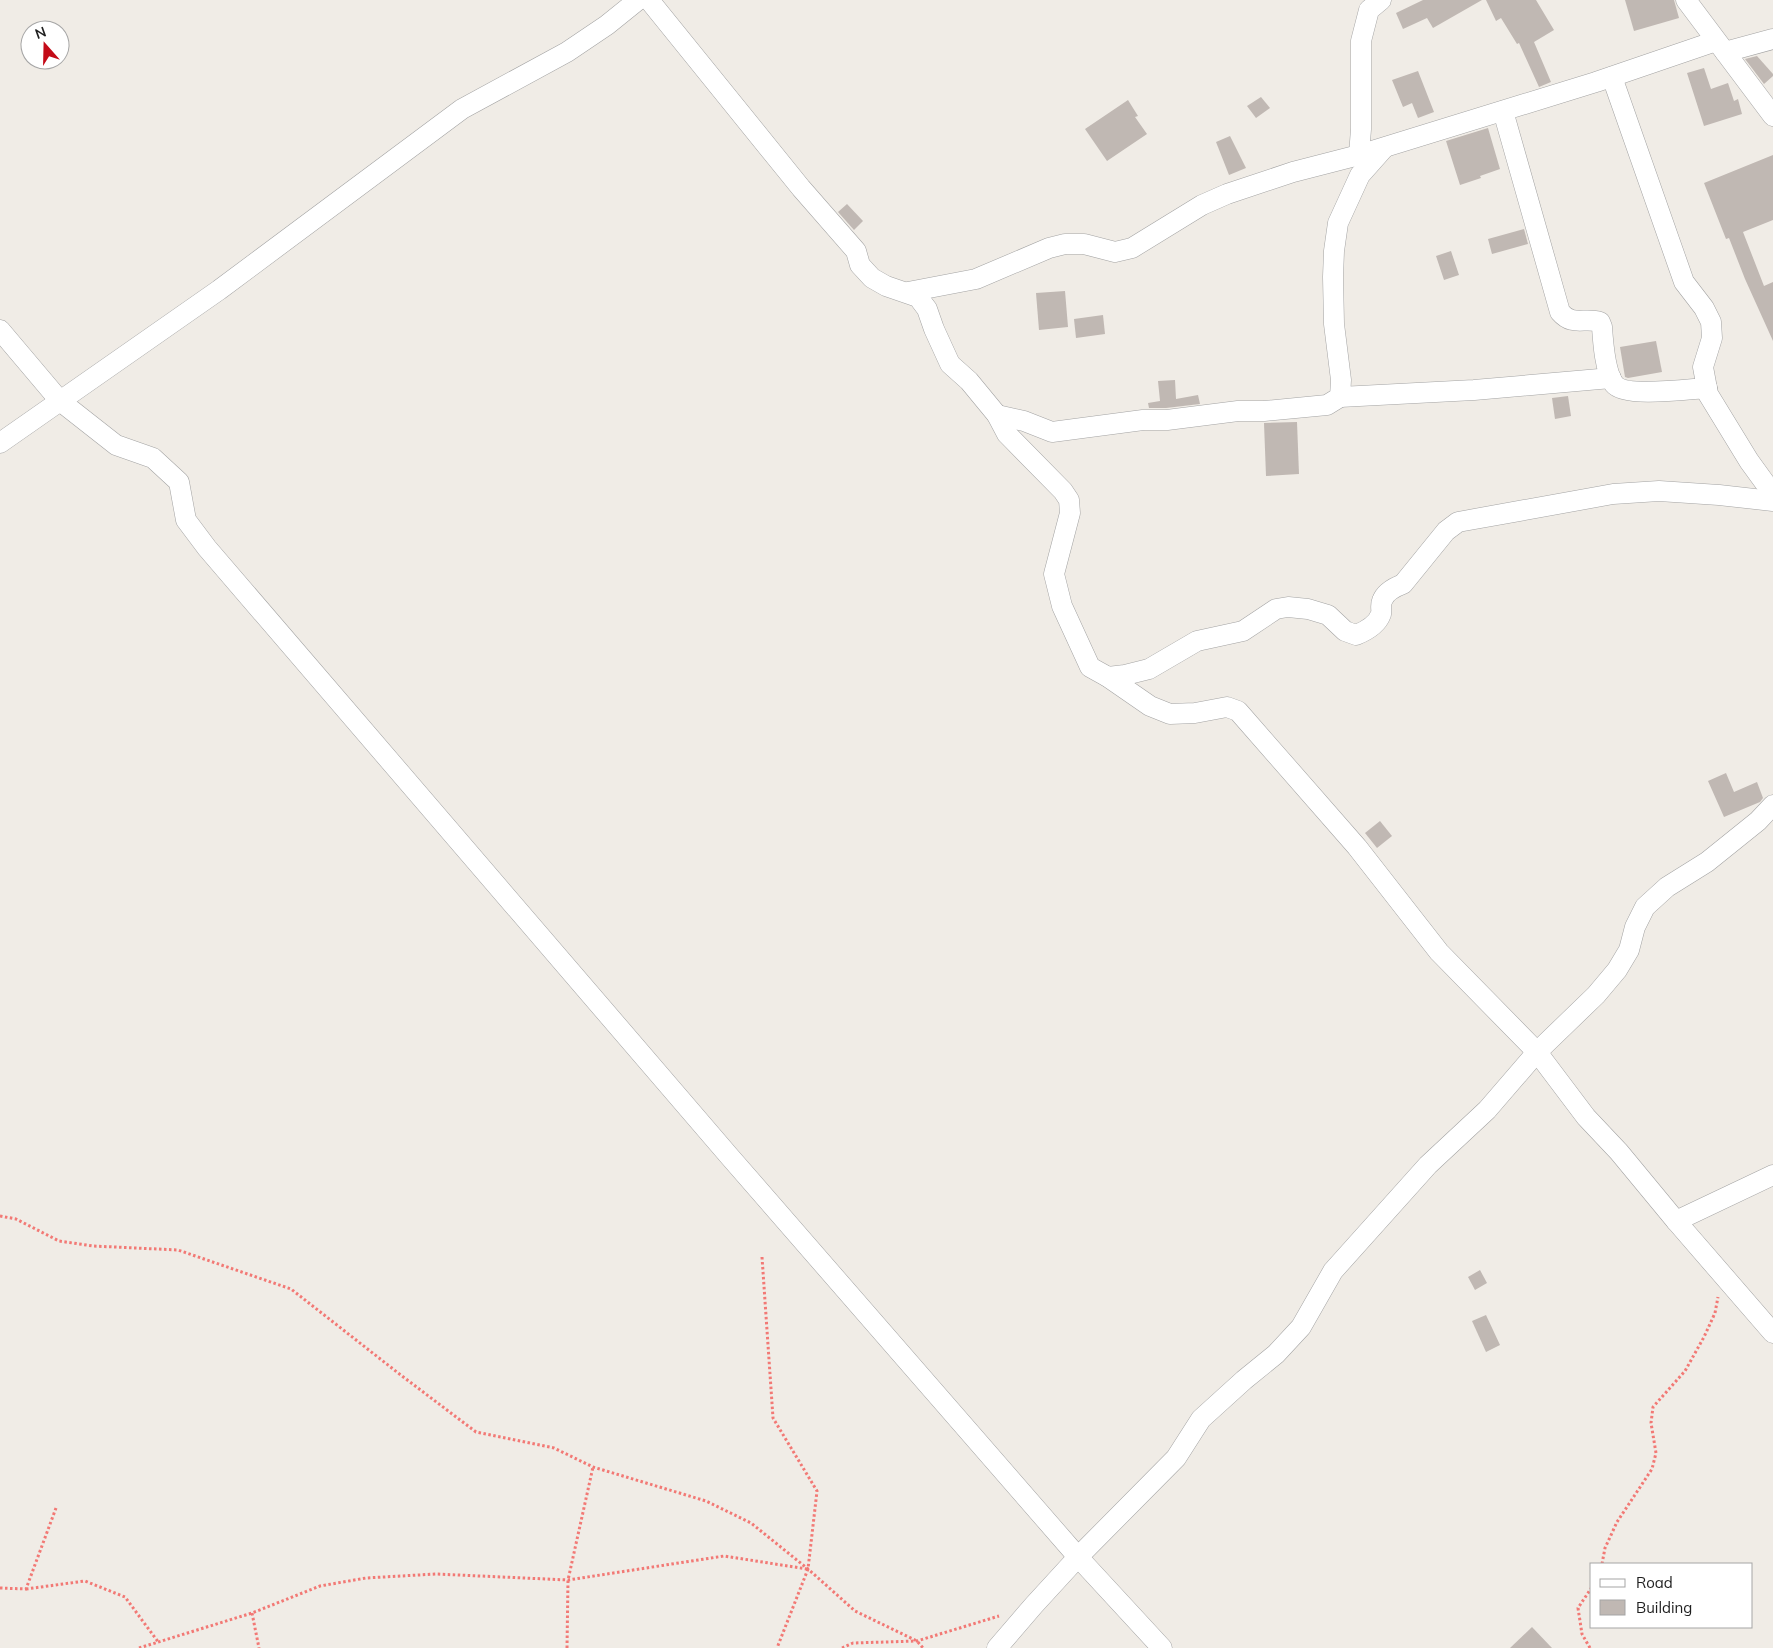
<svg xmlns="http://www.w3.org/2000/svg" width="1773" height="1648" font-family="Mulish,sans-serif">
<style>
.building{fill:#c0b8b3}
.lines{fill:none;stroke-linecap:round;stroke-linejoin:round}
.minor-casing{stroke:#a3a3a3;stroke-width:21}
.path{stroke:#f27975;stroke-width:3;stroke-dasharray:2.5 2.5;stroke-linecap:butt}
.minor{stroke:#fff;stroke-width:20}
</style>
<rect width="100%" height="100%" fill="#f0ece6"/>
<g class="building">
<path d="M1423,0H1482L1433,28L1427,18L1403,29L1396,13Z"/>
<path d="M1486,0H1536L1554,30L1534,42L1551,82L1539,87L1519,43L1517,44L1501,18L1496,21Z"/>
<path d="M1625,0H1674L1679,18L1634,31Z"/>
<path d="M1757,56L1773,74V76L1764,84L1745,59Z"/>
<path d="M1704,68L1711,89L1728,83L1734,101L1738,99L1742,114L1704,126L1687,73Z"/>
<path d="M1418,71L1434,112L1418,118L1412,103L1403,107L1392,80Z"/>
<path d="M1261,97L1270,108L1256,118L1247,106Z"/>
<path d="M1128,100L1138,116L1135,117L1147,134L1107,161L1085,129Z"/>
<path d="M1488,128L1500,169L1480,176L1481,178L1460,185L1446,141Z"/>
<path d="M1230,136L1246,168L1229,175L1216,142Z"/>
<path d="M1773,155V220L1743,232L1764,286L1773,282V341L1745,279L1729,238L1726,239L1704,183Z"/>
<path d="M847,204L863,221L854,230L838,212Z"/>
<path d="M1524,229L1528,244L1492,254L1488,239Z"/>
<path d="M1451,251L1459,275L1444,280L1436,256Z"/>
<path d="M1065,291L1068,327L1039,330L1036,293Z"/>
<path d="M1103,315L1105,334L1076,338L1074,319Z"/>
<path d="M1656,341L1662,372L1628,378L1625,377L1620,347Z"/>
<path d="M1175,380L1176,399L1198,395L1200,404L1166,408H1149L1148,403L1160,401L1158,381Z"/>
<path d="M1568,396L1571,416L1555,419L1552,398Z"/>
<path d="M1297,422L1299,474L1266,476L1264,423Z"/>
<path d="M1726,773L1734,792L1757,782L1763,798L1760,802L1724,817L1708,781Z"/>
<path d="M1380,821L1392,836L1377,848L1365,833Z"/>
<path d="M1480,1270L1487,1283L1475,1290L1468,1277Z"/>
<path d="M1486,1315L1500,1345L1486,1352L1472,1321Z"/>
<path d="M1532,1627L1552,1648H1510Z"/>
</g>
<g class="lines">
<defs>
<g id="minor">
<path d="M649,0L801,188L856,251L860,265L872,278L886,286L918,297L927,309L934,329L950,364L969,381L997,415L1007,434L1063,491L1069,500L1070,513L1054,574L1062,606L1090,667L1108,677L1150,706L1170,714L1195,713L1227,707L1238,711L1357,847L1439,952L1537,1052L1586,1117L1619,1152L1676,1221L1773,1333"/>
<path d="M1686,0L1773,116"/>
<path d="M1725,52L1773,39"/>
<path d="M1612,77L1684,282L1704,308L1711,322L1712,338L1703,367L1708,394L1749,461L1765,483L1773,490"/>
<path d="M1503,111L1560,312C1573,327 1584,317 1600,322L1602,327C1603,342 1605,372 1614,384C1625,398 1689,389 1707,388"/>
<path d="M1359,155L1361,129V41L1369,10L1381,0"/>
<path d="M908,292L976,279L1049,248L1065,244H1084L1115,252L1132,248L1202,205L1227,194L1293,172L1359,155L1596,82L1716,41"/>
<path d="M0,330L60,401L116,445L153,458L179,482L186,520L207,548L730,1157L1078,1557L1162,1648"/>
<path d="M1340,397L1474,390L1611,378"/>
<path d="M997,415L1024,421L1052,432L1143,420H1167L1238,411H1264L1327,405L1340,397L1341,380L1334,324L1333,277L1334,251L1338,223L1360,175L1384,148"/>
<path d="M0,443L219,290L462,109L567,52L607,25L638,0"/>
<path d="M1108,677L1125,675L1149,669L1197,641L1243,631L1276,609L1288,607L1308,609L1328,615L1345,631L1356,635C1366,631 1377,625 1381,614C1382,610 1380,605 1382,601C1385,592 1395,587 1403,584L1446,531L1458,522L1613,494L1659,491L1719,495L1773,501"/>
<path d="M1676,1221L1773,1175"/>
<path d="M997,1648L1034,1605L1078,1557L1176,1458L1201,1419L1244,1380L1276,1354L1301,1327L1333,1271L1428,1165L1487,1110L1537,1052L1596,995L1617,970L1629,950L1635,927L1645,907L1667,887L1707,862L1758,821L1773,805"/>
</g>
</defs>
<use href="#minor" class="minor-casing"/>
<g class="path">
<path d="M0,1216L16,1219L59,1241L93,1246L178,1250L291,1289L402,1376L476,1432L554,1448L593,1467L706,1501L751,1523L808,1569L855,1611L917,1641L923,1648"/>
<path d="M762,1257L773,1418L817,1491L808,1569L777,1648"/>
<path d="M1602,1564L1605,1548L1617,1522L1652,1469L1656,1453L1651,1423L1653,1407L1685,1371L1704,1337L1715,1313L1718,1297"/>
<path d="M0,1588L26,1589L56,1508"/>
<path d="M26,1589L85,1581L125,1597L159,1643"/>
<path d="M252,1613L259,1648"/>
<path d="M139,1648L252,1613L320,1586L366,1578L436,1574L568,1580L724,1556L807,1569"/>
<path d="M567,1648L568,1580L593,1467"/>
<path d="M842,1648L853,1643L917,1641L999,1616"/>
<path d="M1590,1648L1582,1634L1578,1608L1592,1587"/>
</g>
<use href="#minor" class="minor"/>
</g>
<rect x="1590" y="1563" width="162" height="65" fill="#ffffff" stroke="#a5a5a5"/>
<rect x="1600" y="1579" width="25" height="8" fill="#ffffff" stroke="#a5a5a5"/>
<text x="1636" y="1588" font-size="15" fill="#1f1f1f">Road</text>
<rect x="1600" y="1600" width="25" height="15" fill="#c0b8b3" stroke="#a5a5a5"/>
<text x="1636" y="1613" font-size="15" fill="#1f1f1f">Building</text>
<g transform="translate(45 45) rotate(340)"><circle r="24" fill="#ffffff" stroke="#a5a5a5"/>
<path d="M0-4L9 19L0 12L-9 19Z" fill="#c40b18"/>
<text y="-8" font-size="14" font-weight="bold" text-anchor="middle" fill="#1f1f1f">N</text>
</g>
</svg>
